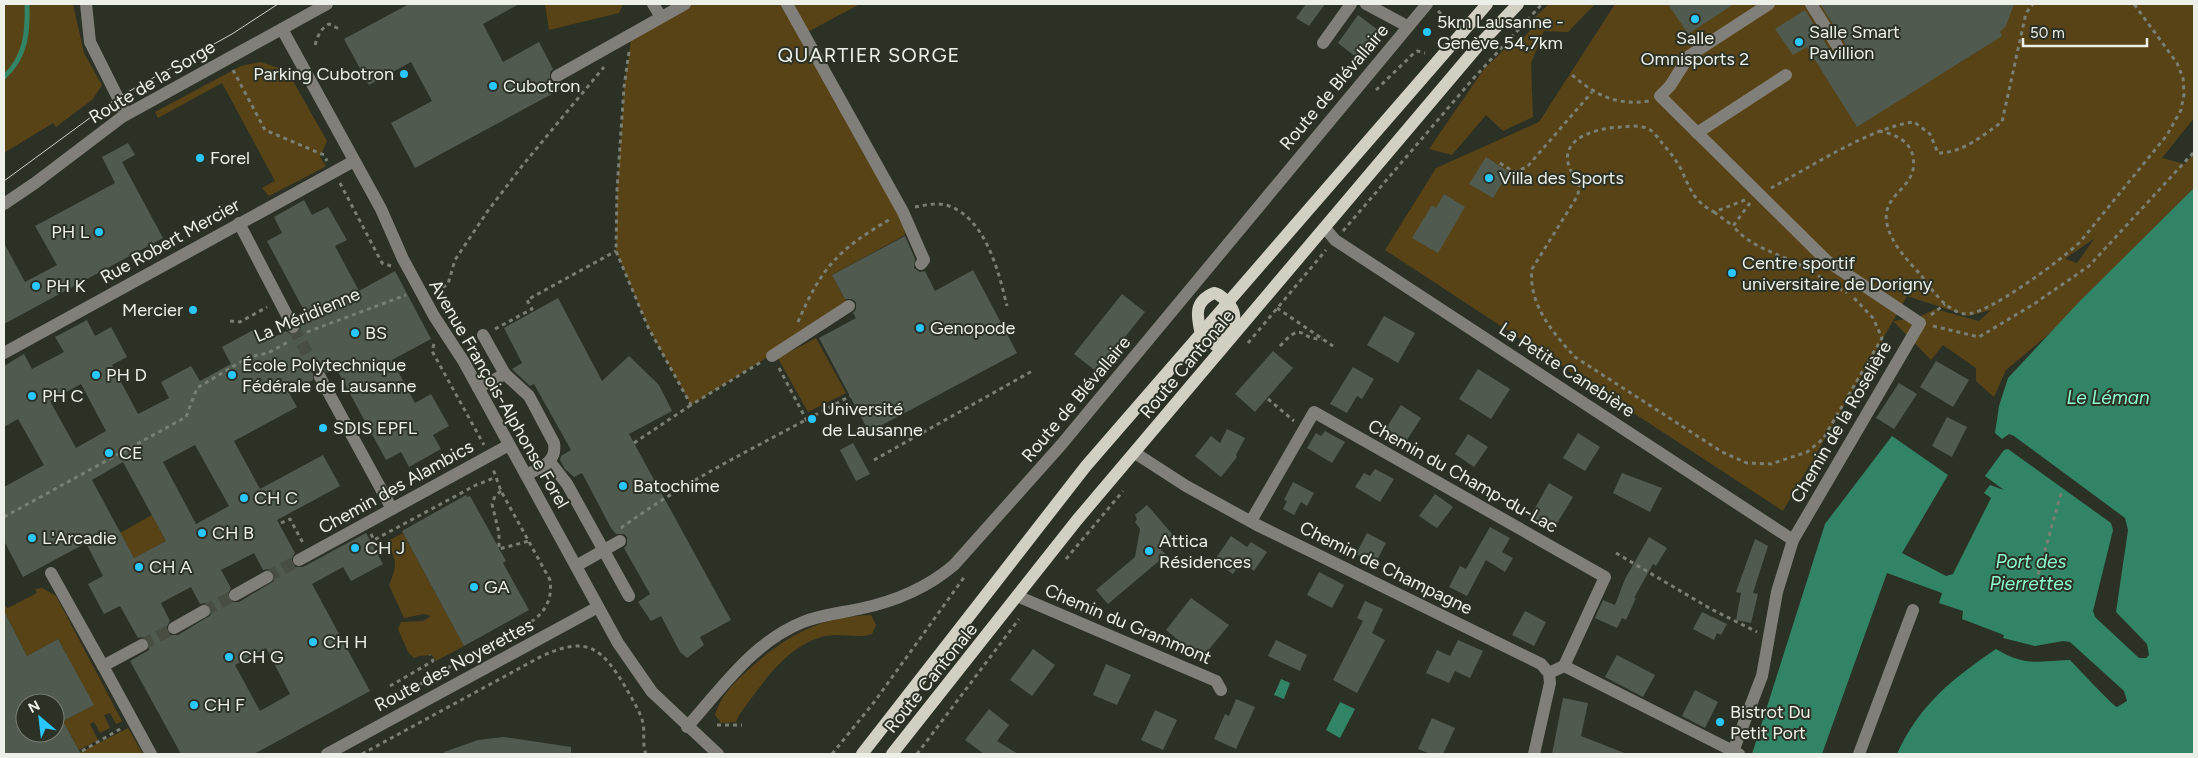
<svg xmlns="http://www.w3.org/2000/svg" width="2198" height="758" font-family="Figtree,sans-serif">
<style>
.green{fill:#584316;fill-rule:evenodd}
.water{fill:#318466}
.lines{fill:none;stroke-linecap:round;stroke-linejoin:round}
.stream{stroke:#318466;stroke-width:5}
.building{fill:#505a4f;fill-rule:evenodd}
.minor-tunnel{stroke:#494e42;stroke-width:12;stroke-dasharray:12 6;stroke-linecap:butt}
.path{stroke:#7a7f74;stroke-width:3;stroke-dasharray:4 4;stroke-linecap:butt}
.minor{stroke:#807f79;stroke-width:12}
.major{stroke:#d1d0c2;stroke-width:12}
.tram{stroke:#cccfc7;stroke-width:1}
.poi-dot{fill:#28c8ff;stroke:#2c3125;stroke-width:2}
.labels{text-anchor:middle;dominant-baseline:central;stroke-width:4;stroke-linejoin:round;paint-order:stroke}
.poi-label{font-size:18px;fill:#edf0e8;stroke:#2c3125;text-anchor:start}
.street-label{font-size:18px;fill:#edf0e8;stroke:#2c3125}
.water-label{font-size:19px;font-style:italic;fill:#8cfed0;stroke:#2c3125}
.quarter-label{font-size:20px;letter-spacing:1px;fill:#edf0e8;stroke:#2c3125}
</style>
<rect width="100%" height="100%" fill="#2c3125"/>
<g class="green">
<path d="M4,4H73L84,53L102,85L93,99L56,127L53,123L4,153Z"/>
<path d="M545,4H623L619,13L549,30Z"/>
<path d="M685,4H860L804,34L903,212L905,235L832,275L849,306L691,405L648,327L616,251L617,190L624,87L632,34Z"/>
<path d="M1549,4H1595L1568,32L1544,31L1531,63L1533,117L1503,131L1486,115L1452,155L1429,149L1484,69L1514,40L1518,44L1535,25L1531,21Z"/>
<path d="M1615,4H2194V118L2162,158L2185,164L2194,153V188L2049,334L2006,370L1994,397L1976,381V368L1943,345L1931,360L1893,321L1783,511L1385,250L1436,168L1539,122ZM2095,238L2077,263L2066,259V258ZM1907,296L1968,316L1991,310L1979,321L1935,309L1917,318L1893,321Z"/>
<path d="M260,62L279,68L293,81L327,141L320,157L326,166L323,168L269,196L262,188L275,181L222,83L158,118L155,112L241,66Z"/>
<path d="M816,338L846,393L808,412L778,358Z"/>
<path d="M152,515L166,541L134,558L120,533Z"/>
<path d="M403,533L464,646L436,661L432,655L419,656L414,658L408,652L398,629L401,622L423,621L431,616L424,614L404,618L389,585C398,564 397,561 386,542Z"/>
<path d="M42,588L56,596L122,721L116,724L110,713L104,715L110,728L100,733L94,722L90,724L98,740L79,750L63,721L93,705L58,639L27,656L4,611V605L8,608L37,593L35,589Z"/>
<path d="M871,615L876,625L872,634C858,639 840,633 826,636C785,645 763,684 739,715L736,722L721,723L715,715C720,696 734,683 748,670C785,636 819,617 871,615Z"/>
<path d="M128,728L143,754H77Z"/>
</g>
<g class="water">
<path d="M2194,188V754H1897C1919,705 1952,679 1996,649C2026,667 2037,661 2070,660C2077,667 2113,706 2117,707L2127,701L2124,691L2070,642L2063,641L2035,646L2003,638L2004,635L1962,619L1963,611L1939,603L1942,593L1887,573L1822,754H1752L1825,524L1892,436L1948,475L1902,553L1946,576L1953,574L1991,498L1984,493L1990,485L2004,490L1985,476L2004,450L2008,449L2111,523L2113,530L2093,611L2095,617L2139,658H2146L2149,655L2147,644L2116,612L2128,530L2125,518L2014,436L2009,434L2002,439L1995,433L1999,406L2008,378L2079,302Z"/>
<path d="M1281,679L1290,683L1284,699L1274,695Z"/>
<path d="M1340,702L1355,709L1340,738L1326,730Z"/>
</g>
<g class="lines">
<path class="stream" d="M4,77C26,57 28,32 27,4"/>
</g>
<g class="building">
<path d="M409,4H519L483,24L503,62L539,42L553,69L550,72V80L553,83H561L563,88L415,168L391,123L432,101L411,62L369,85L344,39Z"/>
<path d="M1306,4H1325L1309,26L1296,18Z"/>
<path d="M1668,4H1734L1688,34Z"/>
<path d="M1820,4H2014L2006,26L2000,32L2002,36L1857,127L1807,47L1793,55L1775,29L1805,10L1831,52L1838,55L1842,54L1845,50V43Z"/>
<path d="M1358,15L1382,33L1361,61L1338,43Z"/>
<path d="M128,143L135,155L122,162L163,238L4,324V243L25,282L57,265L35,226L115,183L102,157Z"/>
<path d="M1486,157L1509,172L1493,198L1469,184Z"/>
<path d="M1444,194L1465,207L1438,253L1412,238L1432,205L1436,208Z"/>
<path d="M304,200L312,215L328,207L347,240L335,246L359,291L395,271L431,339L392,360L415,403L431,394L449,426L433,435L441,449L409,467L401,452L386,460L336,368L327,373L320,369L313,373V380L289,393L297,407L234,441L260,489L323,455L340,486L277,520L295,553L291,560L295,567H303L366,533L383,564L351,581L343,567L312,584L370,691L254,754H181L130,661L149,650V642L143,637L138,638L120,606L104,614L88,584L103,576L86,543L23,577L4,541V487L44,465L18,419L4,427V366L24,354L32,369L64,352L55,337L87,320L95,336L111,327L127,357L112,365L138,414L169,398L161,382L191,366L200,381L231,364L222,347L255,329L262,343L286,331L292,335L297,334L301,328L300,323L308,318L267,241L282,233L274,217ZM81,384L106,431L76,448L50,401ZM195,445L229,506L196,524L163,462ZM123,462L166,541L134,558L92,480ZM254,553L263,570L268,569L274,573V581L239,602H231L227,595L231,588L221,570ZM191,587L200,604L205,603L211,607V615L178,635H170L166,628L170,621L161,603ZM266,648L290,694L260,711L235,665Z"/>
<path d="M905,236L915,259L914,268L920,272L925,271L935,291L973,270L1017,353L869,432L819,338L856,318L853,313L856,309V302L852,299H845L832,275Z"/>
<path d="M1122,294L1145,312L1097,372L1074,354Z"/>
<path d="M558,298L602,381L629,356L659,385L672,411L629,434L731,620L700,637L704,645L687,658L680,652L661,616L651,621L638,602L650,594L624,548L627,545V537L624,534H616L611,528L582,473L574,477L565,469L560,460L561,456L571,450L534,384L530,386L512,369L522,363L504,328Z"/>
<path d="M1384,316L1415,333L1398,363L1367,345Z"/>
<path d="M1273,351L1293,368L1255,412L1235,394Z"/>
<path d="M1936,361L1969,380L1953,407L1920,387Z"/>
<path d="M1353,367L1374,379L1362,399L1357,396L1347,413L1330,404Z"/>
<path d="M1478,369L1510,389L1491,419L1459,399Z"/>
<path d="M1899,383L1917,394L1894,429L1876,418Z"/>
<path d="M1401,405L1421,418L1405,443L1385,430Z"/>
<path d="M1947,417L1967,427L1952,457L1932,446Z"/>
<path d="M1227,429L1245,438L1236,455L1237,457L1221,477L1195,456L1211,436L1220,443Z"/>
<path d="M1325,431L1345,442L1332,463L1307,448L1316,433L1321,436Z"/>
<path d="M1578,433L1600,447L1585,471L1563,458Z"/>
<path d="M1468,434L1488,447L1474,467L1455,454Z"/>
<path d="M853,443L870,474L856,481L840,450Z"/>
<path d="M1375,469L1394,479L1380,502L1355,487L1364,473L1370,476Z"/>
<path d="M1622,473L1662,488L1650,512L1613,493Z"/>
<path d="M1293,482L1314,493L1307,506L1301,502L1294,515L1283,509L1287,501L1284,500Z"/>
<path d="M1549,483L1573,497L1553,530L1530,517Z"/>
<path d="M1435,494L1453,507L1437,528L1419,516Z"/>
<path d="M466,495L467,497L470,496L506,561L503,563L529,610L464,646L402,531Z"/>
<path d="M1147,505L1173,535L1159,547L1166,555L1108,604L1096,590L1135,557L1140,529L1135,522L1137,519L1135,515Z"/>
<path d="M1490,527L1510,538L1502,552L1513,558L1505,572L1486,560L1467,596L1449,587L1460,566L1466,569Z"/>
<path d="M1367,533L1386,543L1375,564L1356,554Z"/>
<path d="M1231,536L1247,547L1251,542L1267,552L1254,571L1241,562L1233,574L1214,561Z"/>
<path d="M1649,537L1667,548L1656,566L1653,564L1634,598H1636L1626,620L1622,618L1617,628L1595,618L1603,600L1615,605L1625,579Z"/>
<path d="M1755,539L1768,546L1753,593L1758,594L1751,623L1736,620L1741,593L1736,592Z"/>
<path d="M1319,572L1344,585L1332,608L1307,595Z"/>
<path d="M1191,598L1229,625L1201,659L1166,630Z"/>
<path d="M1365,601L1383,609L1372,633L1385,640L1357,693L1333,680L1363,621L1357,618Z"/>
<path d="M4,611L27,656L58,639L94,705L63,721L81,754H4ZM25,703H55V733H25Z"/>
<path d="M1525,611L1546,622L1534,646L1512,635Z"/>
<path d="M1702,612L1727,624L1721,635L1717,633L1714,640L1693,629Z"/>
<path d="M1276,640L1307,655L1300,671L1268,656Z"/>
<path d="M1458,640L1483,651L1470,678L1455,671L1449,683L1426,673L1437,650L1450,656Z"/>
<path d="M1033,649L1055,665L1032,696L1010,680Z"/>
<path d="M1617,655L1655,675L1643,697L1605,677Z"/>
<path d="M1106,664L1131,675L1117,705L1093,695Z"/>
<path d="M1695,690L1718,702L1705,728L1682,716Z"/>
<path d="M1563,698L1588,703L1581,736L1627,754H1552Z"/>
<path d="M1236,699L1255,707L1236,749L1214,739L1225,714L1229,716Z"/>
<path d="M989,709L1009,725L997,741L1018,754H984L965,740Z"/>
<path d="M1155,710L1177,720L1163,750L1141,740Z"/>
<path d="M1432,718L1455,728L1443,754H1430L1418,749Z"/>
<path d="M504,737L571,747V754H445L444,752L478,740Z"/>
</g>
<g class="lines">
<g class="minor-tunnel">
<path d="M293,327L320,377"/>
<path d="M267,577L299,560"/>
<path d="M204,611L235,595"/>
<path d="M142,645L174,628"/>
</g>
<g class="path">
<path d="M1438,11L1452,23"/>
<path d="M315,45C318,36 320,29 329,24L341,30"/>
<path d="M629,52L624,87L617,190L616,251L648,327L691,405L761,362"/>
<path d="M233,70L265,130L324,155L327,161"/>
<path d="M1572,75C1596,95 1616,106 1649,101"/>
<path d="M1376,90L1414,53L1417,51L1425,53"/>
<path d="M1879,131C1894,134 1910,140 1913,157C1919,189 1880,193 1887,224C1891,243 1907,260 1920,274C1932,289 1945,311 1965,314C1985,317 2064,258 2080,242L2167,135L2181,110L2184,94L2183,78L2177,63L2134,4"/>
<path d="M1500,163L1514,172L1527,167L1592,92"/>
<path d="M340,183L382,263L391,266"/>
<path d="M1771,188C1811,167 1871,127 1914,122L1930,134L1938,153C1963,153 1983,135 2002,122L2026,13L2033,4"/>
<path d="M1745,200L1714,212C1695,202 1690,190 1682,171C1677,161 1670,152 1662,143C1659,139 1654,132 1649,129C1641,125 1631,126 1623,127C1588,128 1547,144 1579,183L1578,195L1532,269C1528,304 1553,333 1575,357L1722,452L1747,463L1771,464L1807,452L1823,439L1882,338L1873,318L1854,298"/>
<path d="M1750,203L1733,226C1750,247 1777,253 1800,265C1816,274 1831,284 1847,293"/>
<path d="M915,207C926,205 938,202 949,206C986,219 999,273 1007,306"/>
<path d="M1714,212L1733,226"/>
<path d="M1343,231L1472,80L1542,4"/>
<path d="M436,292L448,284L455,260L487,212L522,166L604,67"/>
<path d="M1277,308L1333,346"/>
<path d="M1931,315L1945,304"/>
<path d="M230,321L240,322L267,307"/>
<path d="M798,322C822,266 839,249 892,218"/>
<path d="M1933,326L1979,337L2034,304L2089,266L2194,152"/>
<path d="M495,329L532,309L527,300L616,251"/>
<path d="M307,332L406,295"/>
<path d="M1248,343L1326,250"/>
<path d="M434,344L432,351L484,445"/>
<path d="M1280,346C1305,319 1298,340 1322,339"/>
<path d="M779,368L807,421"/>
<path d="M1268,399L1294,421"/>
<path d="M634,443L691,405"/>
<path d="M874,460L1034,370"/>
<path d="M501,491L495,496L492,504L499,533V549L529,541"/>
<path d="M4,517L186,417L197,388L249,357L268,353L290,341"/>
<path d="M281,523L290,519L303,543"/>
<path d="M621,528C692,476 773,439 850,396"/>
<path d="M371,534L374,540L476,485L494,478"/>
<path d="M1616,553L1711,609L1757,632"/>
<path d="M1066,559L1123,491"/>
<path d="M2036,582L2062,490"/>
<path d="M390,686L433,661L430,655"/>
<path d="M406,693L438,673L525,626C543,615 553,602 550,580L501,491L493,469"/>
<path d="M717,725H742"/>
<path d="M82,751L122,728"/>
<path d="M362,754L542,656C588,635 602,648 626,688C632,699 640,711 643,723C645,733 642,745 646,754"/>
<path d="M832,754L875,701L965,576"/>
<path d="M917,754L1019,619"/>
</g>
<g class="minor">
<path d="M86,4L90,42L126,114"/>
<path d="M653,4L661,17"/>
<path d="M787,4L903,212L924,260L921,264"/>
<path d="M1366,4L1407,26"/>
<path d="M1811,4L1838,47"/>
<path d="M282,29L381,209L403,259L434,316L464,362L618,643L652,692L718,754"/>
<path d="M1323,43L1351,4"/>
<path d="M557,76L685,4"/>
<path d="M1697,133L1786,75"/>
<path d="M4,204L35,183L122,117L327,4"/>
<path d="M239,223L293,327"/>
<path d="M1325,228L1335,240L1793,540"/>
<path d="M4,353L354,161"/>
<path d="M772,356L849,306"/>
<path d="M505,374L529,396L554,443C557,463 541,467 526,475"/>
<path d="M320,377L392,509"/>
<path d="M478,388L505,374L483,335"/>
<path d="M1135,453L1186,486L1257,525L1541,664L1549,673L1550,683L1534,754"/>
<path d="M550,462L567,484L629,596"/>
<path d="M1251,521L1314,412L1605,577L1564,666L1549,673"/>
<path d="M299,560L509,445"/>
<path d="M576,566L620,541"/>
<path d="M51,573L103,666"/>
<path d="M235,595L267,577"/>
<path d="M1017,596L1216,681L1221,690"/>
<path d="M174,628L204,611"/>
<path d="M142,645L103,666L151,754"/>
<path d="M1564,666L1739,754"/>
<path d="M687,727C722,688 753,642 803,622C821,615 840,613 859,609C893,602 927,588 954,565L1061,445L1427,4"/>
<path d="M327,754L598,607"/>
<path d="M1732,754L1762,676L1777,592L1793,540L1920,323L1827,261L1660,96L1670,86L1689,56L1769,4"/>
<path d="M1859,754L1913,610"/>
</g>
<g class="major">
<path d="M1201,335C1197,316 1193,302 1214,293C1220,294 1223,298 1227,302C1244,319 1227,331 1215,345"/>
<path d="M862,754L1086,466L1487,4"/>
<path d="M892,754L1077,520L1478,46L1518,4"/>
</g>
<path class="tram" d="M4,181L117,98L232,34L278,4"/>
</g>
<g class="poi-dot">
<circle cx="1695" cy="19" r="5"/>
<circle cx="1427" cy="32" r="5"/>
<circle cx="1799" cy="42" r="5"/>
<circle cx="404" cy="74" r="5"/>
<circle cx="493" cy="86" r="5"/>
<circle cx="200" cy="158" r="5"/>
<circle cx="1489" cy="178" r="5"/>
<circle cx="99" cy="232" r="5"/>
<circle cx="1732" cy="273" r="5"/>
<circle cx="36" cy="286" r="5"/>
<circle cx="193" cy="310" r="5"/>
<circle cx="920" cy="328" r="5"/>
<circle cx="355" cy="333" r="5"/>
<circle cx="96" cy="375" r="5"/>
<circle cx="232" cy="375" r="5"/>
<circle cx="32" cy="396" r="5"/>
<circle cx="812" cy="419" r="5"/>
<circle cx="323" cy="428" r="5"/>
<circle cx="109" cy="453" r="5"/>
<circle cx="623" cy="486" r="5"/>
<circle cx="244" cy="498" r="5"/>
<circle cx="202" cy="533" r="5"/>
<circle cx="32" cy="538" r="5"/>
<circle cx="355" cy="548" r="5"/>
<circle cx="1149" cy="551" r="5"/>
<circle cx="139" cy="567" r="5"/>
<circle cx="474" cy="587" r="5"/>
<circle cx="313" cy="642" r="5"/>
<circle cx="229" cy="657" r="5"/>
<circle cx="194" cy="705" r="5"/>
<circle cx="1720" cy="722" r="5"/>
</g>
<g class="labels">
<g class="poi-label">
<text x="1437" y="22">5km Lausanne -<tspan x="1437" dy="21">Genève 54,7km</tspan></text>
<text x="1809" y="32">Salle Smart<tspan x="1809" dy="21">Pavillion</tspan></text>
<text x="1695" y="38" text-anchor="middle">Salle<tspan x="1695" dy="21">Omnisports 2</tspan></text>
<text x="394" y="74" text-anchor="end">Parking Cubotron</text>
<text x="503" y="86">Cubotron</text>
<text x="210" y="158">Forel</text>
<text x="1499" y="178">Villa des Sports</text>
<text x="89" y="232" text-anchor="end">PH L</text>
<text x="1742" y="263">Centre sportif<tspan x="1742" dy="21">universitaire de Dorigny</tspan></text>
<text x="46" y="286">PH K</text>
<text x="183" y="310" text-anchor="end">Mercier</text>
<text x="930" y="328">Genopode</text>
<text x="365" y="333">BS</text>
<text x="242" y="365">École Polytechnique<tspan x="242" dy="21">Fédérale de Lausanne</tspan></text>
<text x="106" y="375">PH D</text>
<text x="42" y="396">PH C</text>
<text x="822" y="409">Université<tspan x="822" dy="21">de Lausanne</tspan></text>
<text x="333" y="428">SDIS EPFL</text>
<text x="119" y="453">CE</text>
<text x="633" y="486">Batochime</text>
<text x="254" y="498">CH C</text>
<text x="212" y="533">CH B</text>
<text x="42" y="538">L'Arcadie</text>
<text x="1159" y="541">Attica<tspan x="1159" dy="21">Résidences</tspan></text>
<text x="365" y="548">CH J</text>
<text x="149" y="567">CH A</text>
<text x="484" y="587">GA</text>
<text x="323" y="642">CH H</text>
<text x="239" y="657">CH G</text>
<text x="204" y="705">CH F</text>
<text x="1730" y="712">Bistrot Du<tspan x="1730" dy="21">Petit Port</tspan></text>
</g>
<g class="street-label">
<text transform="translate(152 82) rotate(-31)">Route de la Sorge</text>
<text transform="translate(1334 87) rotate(-50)">Route de Blévallaire</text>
<text transform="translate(170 241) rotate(-29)">Rue Robert Mercier</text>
<text transform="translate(307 315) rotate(-23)">La Méridienne</text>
<text transform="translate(1187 364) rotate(-50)">Route Cantonale</text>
<text transform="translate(1567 370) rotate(33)">La Petite Canebière</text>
<text transform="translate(499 394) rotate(60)">Avenue François-Alphonse Forel</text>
<text transform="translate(1076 399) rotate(-50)">Route de Blévallaire</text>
<text transform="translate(1841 422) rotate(-60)">Chemin de la Roselière</text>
<text transform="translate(1463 476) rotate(29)">Chemin du Champ-du-Lac</text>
<text transform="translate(396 487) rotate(-29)">Chemin des Alambics</text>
<text transform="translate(1386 568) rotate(26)">Chemin de Champagne</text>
<text transform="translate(1128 624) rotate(23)">Chemin du Grammont</text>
<text transform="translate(454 665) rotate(-28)">Route des Noyerettes</text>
<text transform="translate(931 678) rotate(-51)">Route Cantonale</text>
</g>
<g class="water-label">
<text x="2108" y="397">Le Léman</text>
<text x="2031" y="561">Port des<tspan x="2031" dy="22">Pierrettes</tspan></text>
</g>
<g class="quarter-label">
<text x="869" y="55">QUARTIER SORGE</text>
</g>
</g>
<rect width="2198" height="758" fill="none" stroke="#edf0e8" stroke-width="10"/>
<g transform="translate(40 718) rotate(332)"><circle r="24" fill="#2c3125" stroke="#797d73"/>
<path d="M0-4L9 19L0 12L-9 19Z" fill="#28c8ff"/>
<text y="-8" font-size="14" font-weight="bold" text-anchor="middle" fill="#edf0e8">N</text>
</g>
<path d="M2023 38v8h124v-8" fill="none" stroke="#edf0e8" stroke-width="2.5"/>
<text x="2030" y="38" font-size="15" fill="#edf0e8" stroke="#2c3125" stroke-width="4" paint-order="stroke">50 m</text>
</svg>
